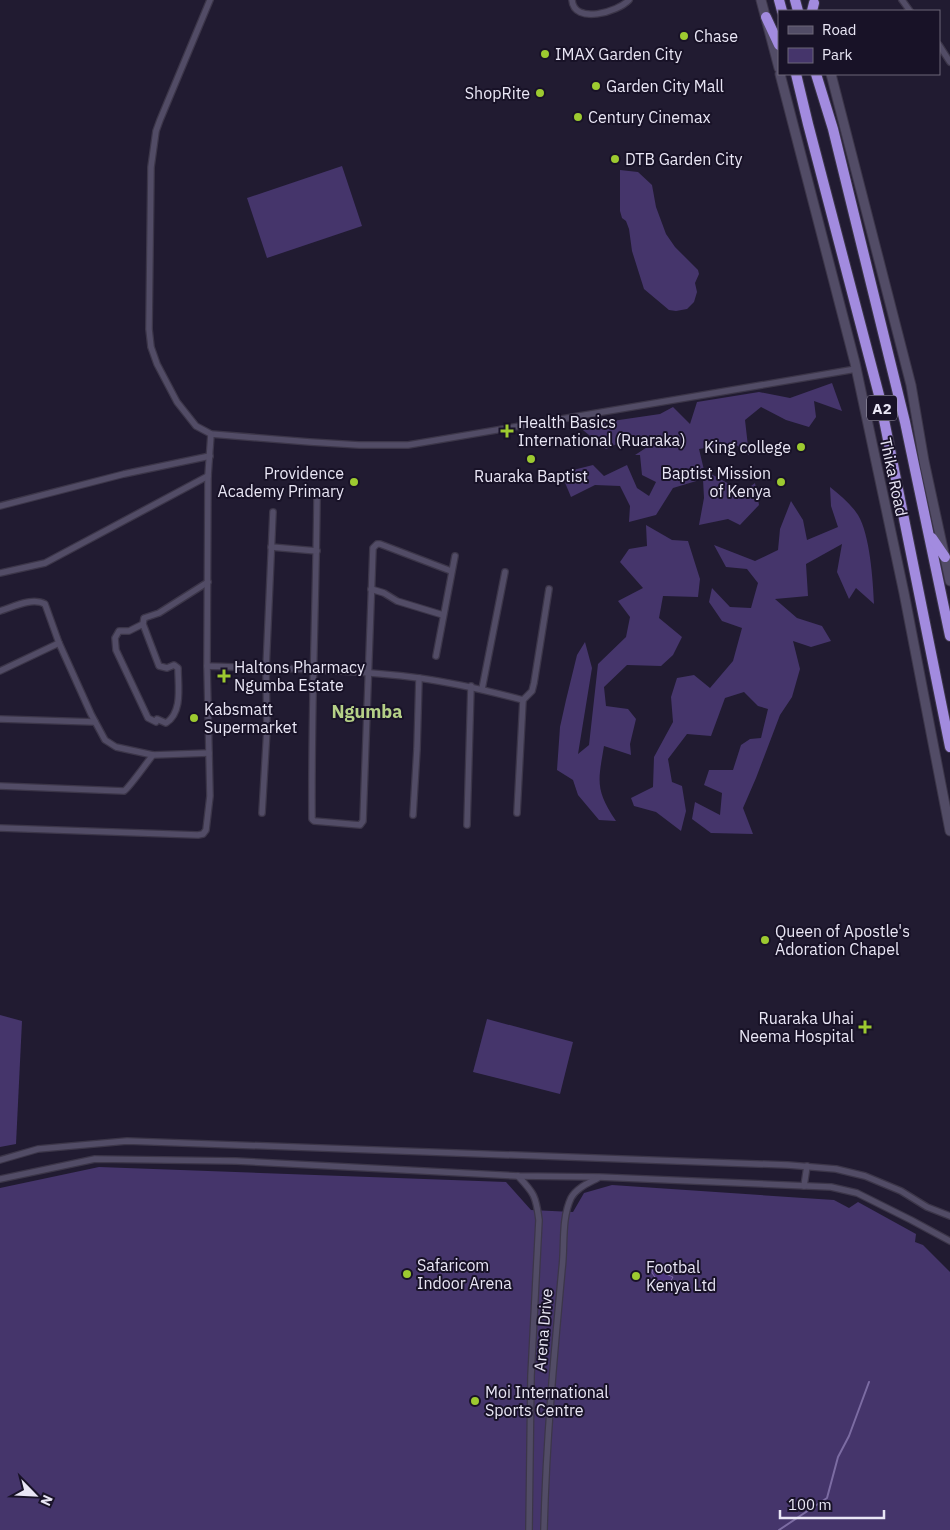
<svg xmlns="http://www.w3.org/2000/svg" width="950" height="1530" font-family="'IBM Plex Sans',sans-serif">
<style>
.green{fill:#45356b}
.water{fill:#4e3780;stroke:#7c6ca3}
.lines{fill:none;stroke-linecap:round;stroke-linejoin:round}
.stream{stroke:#7c6ca3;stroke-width:2}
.street-casing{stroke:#3c3649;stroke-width:8}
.secondary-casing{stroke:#3c3649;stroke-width:11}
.highway-casing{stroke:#3c3649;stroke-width:12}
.street{stroke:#524c66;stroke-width:5.5}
.secondary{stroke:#524c66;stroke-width:9}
.highway{stroke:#a28bdf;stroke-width:10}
.poi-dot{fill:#9dca30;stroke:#181227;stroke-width:2}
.labels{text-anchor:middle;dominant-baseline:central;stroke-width:4;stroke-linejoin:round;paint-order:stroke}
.shield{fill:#181227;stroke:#aaa6b7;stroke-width:1}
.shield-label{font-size:15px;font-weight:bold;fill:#e9e6f5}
.poi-label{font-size:16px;fill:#e9e6f5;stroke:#181227;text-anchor:start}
.street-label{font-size:16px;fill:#e9e6f5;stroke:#181227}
.neighbourhood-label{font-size:18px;font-weight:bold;fill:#b5d087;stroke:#181227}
</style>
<rect width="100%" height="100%" fill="#211b31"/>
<g class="green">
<path d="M342,166L362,226L267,258L247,198Z"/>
<path d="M620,170L638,172L652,185L656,207L666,234L675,247L698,270L699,274L695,283L697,292L694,302L687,309L676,311L669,310L644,289L632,251L629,229L626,221L622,218L620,211Z"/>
<path d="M832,383L842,411L814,401L816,417L809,427L786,420L761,407L745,420L749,455L734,443L699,449L704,470L731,485L738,496L755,483L759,505L740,525L728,519L699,525L704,498L703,479L673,488L656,515L629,522L630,506L620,486L595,485L571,497L561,473L593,465L604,476L627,465L637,488L649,496L656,482L642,475L640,455H635L655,442L629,438L606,449L578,426L660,414L673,407L690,424L697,402L759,392L790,398Z"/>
<path d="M830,487C840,495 851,504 858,515C870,535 873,580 874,604L856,588L849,599L837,572L842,544L806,564L808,596L775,599L797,618L822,626L831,641L811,647L793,641L800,669L792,697L780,715L756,778L743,808L753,834L711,833L692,819L695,802L720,815L722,793L704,785L709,770H733L741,745L750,739L761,738L768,709L758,706L744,692L725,698L711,736L687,734L668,759L672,782L682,786L686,811L681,831L656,812L634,806L631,798L653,787L654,757L673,722L671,697L677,678L694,675L710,688L733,661L742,628L722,621L709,602L712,588L730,607L751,608L758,583L747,569L726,567L714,545L755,561L778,550L780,529L791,501L803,520L807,540L838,527L831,506Z"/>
<path d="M646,525L672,540L688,541L700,579L698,597L663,596L659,618L682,637L673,655L661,666L627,665L604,687L606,706L628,709L636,719L630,744L631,755L604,746C598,782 595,789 616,821L599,820L578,795L573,780L557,770L560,727L566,700L577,655L585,642L592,668L578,754L589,745L598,664L626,637L630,617L618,601L643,588L620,562L629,549L647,546Z"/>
<path d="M0,1015L22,1021L16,1144L0,1147Z"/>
<path d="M487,1019L573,1042L560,1094L473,1072Z"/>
<path d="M99,1167L506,1182L531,1210L573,1212L584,1193L612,1185L834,1200L849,1208L858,1202L916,1234L915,1242L923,1245L950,1272V1530H0V1188Z"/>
</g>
<path class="water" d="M669,1267L666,1274L673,1277L669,1284L655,1283V1277L652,1273L653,1268Z"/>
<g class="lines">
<path class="stream" d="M779,1530L827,1498L838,1457L849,1436L869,1382"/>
<defs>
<g id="street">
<path d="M210,0L160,120L156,131L151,167L149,329L151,347L157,364L177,402L196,426L211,434L310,442L359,445H408L856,369"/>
<path d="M572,0C574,25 618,12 629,0"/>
<path d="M902,0L910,11"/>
<path d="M939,45L950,62"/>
<path d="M317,498C316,605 311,712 312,819L314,821L360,825L363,821L373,548L377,544H380L451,571"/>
<path d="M0,506L124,474L210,456"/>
<path d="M271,547L317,551"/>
<path d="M0,573L45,563L208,476"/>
<path d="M371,589L384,593L397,601L443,615"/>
<path d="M0,611C13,607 32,597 45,604L59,643L91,714L105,740L116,747L153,755L209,753"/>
<path d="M143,624L129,631H119L115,638L116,650L148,718L156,722L157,719L166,723C183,712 178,686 178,668L174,665L167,668L159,666L143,624L144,618L159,613L208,582"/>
<path d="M436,656L455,556"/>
<path d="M207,666C278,669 349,669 419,678C455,683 489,691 523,700"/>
<path d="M0,671L59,643"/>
<path d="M482,689L505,572"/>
<path d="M0,719L95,722"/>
<path d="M0,786L124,791C129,788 147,762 153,755"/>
<path d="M262,813L267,729L266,669L273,512"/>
<path d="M517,813L523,700L532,691L534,683L549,589"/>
<path d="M413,815L417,749L419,678"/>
<path d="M467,825L471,686"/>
<path d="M0,828L198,835L203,834L206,830L210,796L207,666L208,476L211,434"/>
<path d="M0,1160L38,1149L127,1141L788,1165L836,1169L865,1176L901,1191L927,1207L950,1216"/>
<path d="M518,1176C534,1193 536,1196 539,1220L531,1376L529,1530"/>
<path d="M0,1179L95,1159L236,1161L518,1176L599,1177L831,1187L857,1193L911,1220L950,1241"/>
<path d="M804,1186L807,1166"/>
<path d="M544,1530C546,1443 554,1356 562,1269C565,1247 561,1219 571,1198C576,1188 589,1183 598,1178"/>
</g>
<g id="secondary">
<path d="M761,0L779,68"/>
<path d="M780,74L855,363L904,593L950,831"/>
<path d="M831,74L911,385L924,461L950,581"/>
</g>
<g id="highway">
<path d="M779,0L782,11"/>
<path d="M795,0L798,11"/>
<path d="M812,11L814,3"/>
<path d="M766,17L779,45"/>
<path d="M796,74L808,124L879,395L950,747"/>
<path d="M816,74L833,129L905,422L950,636"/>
<path d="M932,538L945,557"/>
</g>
</defs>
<use href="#street" class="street-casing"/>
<use href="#secondary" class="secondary-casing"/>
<use href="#highway" class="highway-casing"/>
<use href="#street" class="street"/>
<use href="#secondary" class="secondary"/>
<use href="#highway" class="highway"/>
</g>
<g class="poi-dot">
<circle cx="684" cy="36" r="5"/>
<circle cx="545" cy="54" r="5"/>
<circle cx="596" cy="86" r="5"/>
<circle cx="540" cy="93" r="5"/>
<circle cx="578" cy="117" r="5"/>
<circle cx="615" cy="159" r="5"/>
<path d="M504.5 423.5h5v5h5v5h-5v5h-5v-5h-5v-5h5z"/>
<circle cx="801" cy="447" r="5"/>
<circle cx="531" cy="459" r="5"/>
<circle cx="354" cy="482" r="5"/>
<circle cx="781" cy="482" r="5"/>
<path d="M221.5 668.5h5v5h5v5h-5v5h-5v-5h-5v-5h5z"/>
<circle cx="194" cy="718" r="5"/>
<circle cx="765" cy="940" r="5"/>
<path d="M862.5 1019.5h5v5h5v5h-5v5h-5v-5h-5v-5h5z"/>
<circle cx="407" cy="1274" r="5"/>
<circle cx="636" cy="1276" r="5"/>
<circle cx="475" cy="1401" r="5"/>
</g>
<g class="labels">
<rect class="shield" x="867" y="395.5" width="30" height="25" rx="4"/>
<g class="shield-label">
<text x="882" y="408">A2</text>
</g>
<g class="poi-label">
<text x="694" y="36">Chase</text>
<text x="555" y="54">IMAX Garden City</text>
<text x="606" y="86">Garden City Mall</text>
<text x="530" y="93" text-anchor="end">ShopRite</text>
<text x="588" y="117">Century Cinemax</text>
<text x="625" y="159">DTB Garden City</text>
<text x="518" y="422">Health Basics<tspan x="518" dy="18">International (Ruaraka)</tspan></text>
<text x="791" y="447" text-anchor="end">King college</text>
<text x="344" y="473" text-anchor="end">Providence<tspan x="344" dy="18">Academy Primary</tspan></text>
<text x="771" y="473" text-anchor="end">Baptist Mission<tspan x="771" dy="18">of Kenya</tspan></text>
<text x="531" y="476" text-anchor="middle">Ruaraka Baptist</text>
<text x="234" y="667">Haltons Pharmacy<tspan x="234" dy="18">Ngumba Estate</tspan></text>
<text x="204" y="709">Kabsmatt<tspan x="204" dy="18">Supermarket</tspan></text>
<text x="775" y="931">Queen of Apostle's<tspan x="775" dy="18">Adoration Chapel</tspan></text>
<text x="854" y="1018" text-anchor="end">Ruaraka Uhai<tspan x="854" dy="18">Neema Hospital</tspan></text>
<text x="417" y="1265">Safaricom<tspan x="417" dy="18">Indoor Arena</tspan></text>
<text x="646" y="1267">Footbal<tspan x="646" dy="18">Kenya Ltd</tspan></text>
<text x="485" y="1392">Moi International<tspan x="485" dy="18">Sports Centre</tspan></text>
</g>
<g class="street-label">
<text transform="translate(894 477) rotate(78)">Thika Road</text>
<text transform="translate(543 1330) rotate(-85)">Arena Drive</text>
</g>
<g class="neighbourhood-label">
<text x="367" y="711">Ngumba</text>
</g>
</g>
<rect x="778" y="10" width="162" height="65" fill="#181227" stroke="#6c6779"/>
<rect x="788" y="26" width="25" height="8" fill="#524c66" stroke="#6c6779"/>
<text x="822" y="35" font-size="15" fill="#e9e6f5">Road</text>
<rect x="788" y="48" width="25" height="15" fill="#45356b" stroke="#6c6779"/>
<text x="822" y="60" font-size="15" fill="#e9e6f5">Park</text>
<g transform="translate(35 1495) rotate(114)" stroke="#181227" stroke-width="4" paint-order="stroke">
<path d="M0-4L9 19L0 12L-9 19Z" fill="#e9e6f5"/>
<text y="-8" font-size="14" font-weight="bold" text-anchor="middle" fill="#e9e6f5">N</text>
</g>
<path d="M780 1510v8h104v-8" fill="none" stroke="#e9e6f5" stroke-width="2.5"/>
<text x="788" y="1510" font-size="15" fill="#e9e6f5" stroke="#181227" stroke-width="4" paint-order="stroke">100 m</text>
</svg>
